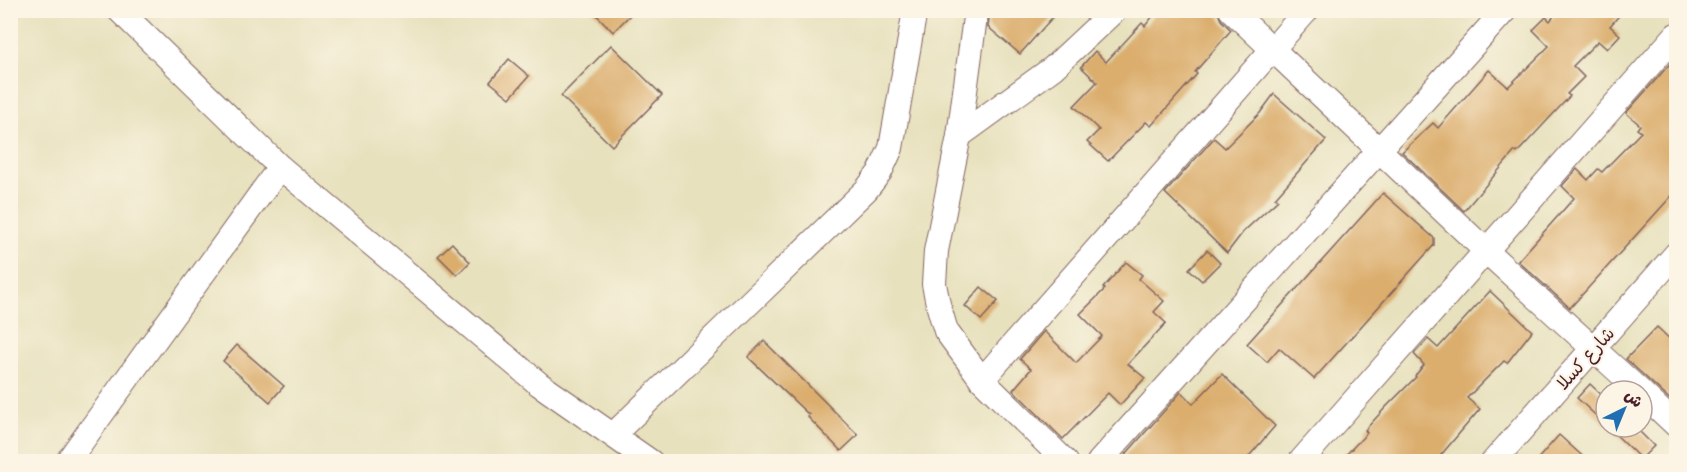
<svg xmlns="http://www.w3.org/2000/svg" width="1687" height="472" font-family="Delius,'Playpen Sans Arabic',sans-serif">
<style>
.building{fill:#dbae6e}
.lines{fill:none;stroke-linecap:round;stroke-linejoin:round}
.minor-casing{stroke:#81635e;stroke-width:26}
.minor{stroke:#fff;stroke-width:24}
.labels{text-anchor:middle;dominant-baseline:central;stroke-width:4.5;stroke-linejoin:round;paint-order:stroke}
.street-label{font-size:18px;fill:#4a1f2b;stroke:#fcf5e5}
</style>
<rect width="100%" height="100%" fill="#fcf5e5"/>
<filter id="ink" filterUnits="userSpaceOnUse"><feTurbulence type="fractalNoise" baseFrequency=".0167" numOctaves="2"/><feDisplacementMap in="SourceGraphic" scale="12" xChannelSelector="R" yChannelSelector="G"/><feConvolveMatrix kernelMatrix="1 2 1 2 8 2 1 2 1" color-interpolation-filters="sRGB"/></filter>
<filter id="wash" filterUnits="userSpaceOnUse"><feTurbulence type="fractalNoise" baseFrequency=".008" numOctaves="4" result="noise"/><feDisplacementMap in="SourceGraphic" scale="24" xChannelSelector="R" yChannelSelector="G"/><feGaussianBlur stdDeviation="1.35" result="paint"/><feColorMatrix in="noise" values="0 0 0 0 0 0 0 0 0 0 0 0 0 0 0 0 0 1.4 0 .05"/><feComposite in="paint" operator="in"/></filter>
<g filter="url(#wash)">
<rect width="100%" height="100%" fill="#e7e1be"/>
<g id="blocks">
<g class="building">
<path d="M592,10H635L613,32Z"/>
<path d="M990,10H1059L1020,54L988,27Z"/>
<path d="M1158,10H1217L1221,20L1231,30L1195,72L1197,74L1151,126L1146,122L1108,161L1087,142L1099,130L1074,106L1097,82L1081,67L1095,51L1106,62L1142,23L1145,26Z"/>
<path d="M1559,10H1624L1610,26L1620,35L1607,49L1598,41L1573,66L1584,77L1567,94L1570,96L1517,153L1515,151L1464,211L1402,152L1433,123L1438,128L1489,70L1508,87L1549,46L1533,30L1546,17L1550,21Z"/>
<path d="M611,45L662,95L612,146L561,96Z"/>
<path d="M1677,56V190L1570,308L1518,261L1574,198L1562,186L1577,169L1588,180L1598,169L1602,172L1641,132L1637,129L1640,125L1626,113Z"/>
<path d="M509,59L529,76L510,98L490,82Z"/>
<path d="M1274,94L1326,140L1275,198L1278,200L1243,232L1227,253L1165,193L1214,138L1225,148L1260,113Z"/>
<path d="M1383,193L1434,238V245L1314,379L1279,348L1267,362L1247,344Z"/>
<path d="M452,243L470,262L457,275L438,256Z"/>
<path d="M1207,250L1220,263L1202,281L1189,269Z"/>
<path d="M1126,262L1142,275L1139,279L1164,301L1154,312L1166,323L1128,364L1145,378L1120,405L1108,393L1063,439L1013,390L1031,369L1020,359L1044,331L1076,363L1102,336L1080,314L1105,289L1103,288Z"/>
<path d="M981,287L998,301L981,320L965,306Z"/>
<path d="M1490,291L1532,331L1507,363L1504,361L1467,398L1480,409L1435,462H1339L1367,433L1365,430L1385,408L1416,377L1415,376L1424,365L1414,354L1428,339L1438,348Z"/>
<path d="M1657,327L1677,346V406L1626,359Z"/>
<path d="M764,341L858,435L841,451L808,417L809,415L748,357Z"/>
<path d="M237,345L284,386L270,402L223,361Z"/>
<path d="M1222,374L1275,426L1244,462H1119L1181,392L1193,404Z"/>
<path d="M1590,384L1606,399V425L1577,398Z"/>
<path d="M1608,427H1635L1654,446L1641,459Z"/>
<path d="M1559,435L1589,462H1535Z"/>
</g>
</g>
</g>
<g filter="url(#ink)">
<use href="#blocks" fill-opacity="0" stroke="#81635e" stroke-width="1.5"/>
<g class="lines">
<defs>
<g id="minor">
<path d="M119,10L280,167L539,384L651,462"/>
<path d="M976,10L959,136L936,251L934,284L938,304L946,331L982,380L1066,462"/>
<path d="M1231,10L1486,251L1640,391"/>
<path d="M959,136L1053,68L1115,10"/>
<path d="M982,380L1307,10"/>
<path d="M1642,393L1676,425"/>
<path d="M613,435L866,190L880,172L891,148L915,10"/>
<path d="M67,462L280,167"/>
<path d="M1099,462L1505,10"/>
<path d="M1300,462L1676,35"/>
<path d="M1493,462L1676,254"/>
</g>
</defs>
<use href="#minor" class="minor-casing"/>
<use href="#minor" class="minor"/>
</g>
</g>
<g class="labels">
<g class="street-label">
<text transform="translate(1585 358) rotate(-48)">شارع كسلا</text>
</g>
</g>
<rect width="1687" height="472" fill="none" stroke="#fcf5e5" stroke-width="36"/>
<g transform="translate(1624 409) rotate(43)"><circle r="28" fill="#fcf5e5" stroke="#b59f9b" stroke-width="1.5"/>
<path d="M0-4.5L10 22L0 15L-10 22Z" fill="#1f6fb2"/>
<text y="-9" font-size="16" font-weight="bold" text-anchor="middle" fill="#4a1f2b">ش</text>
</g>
</svg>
